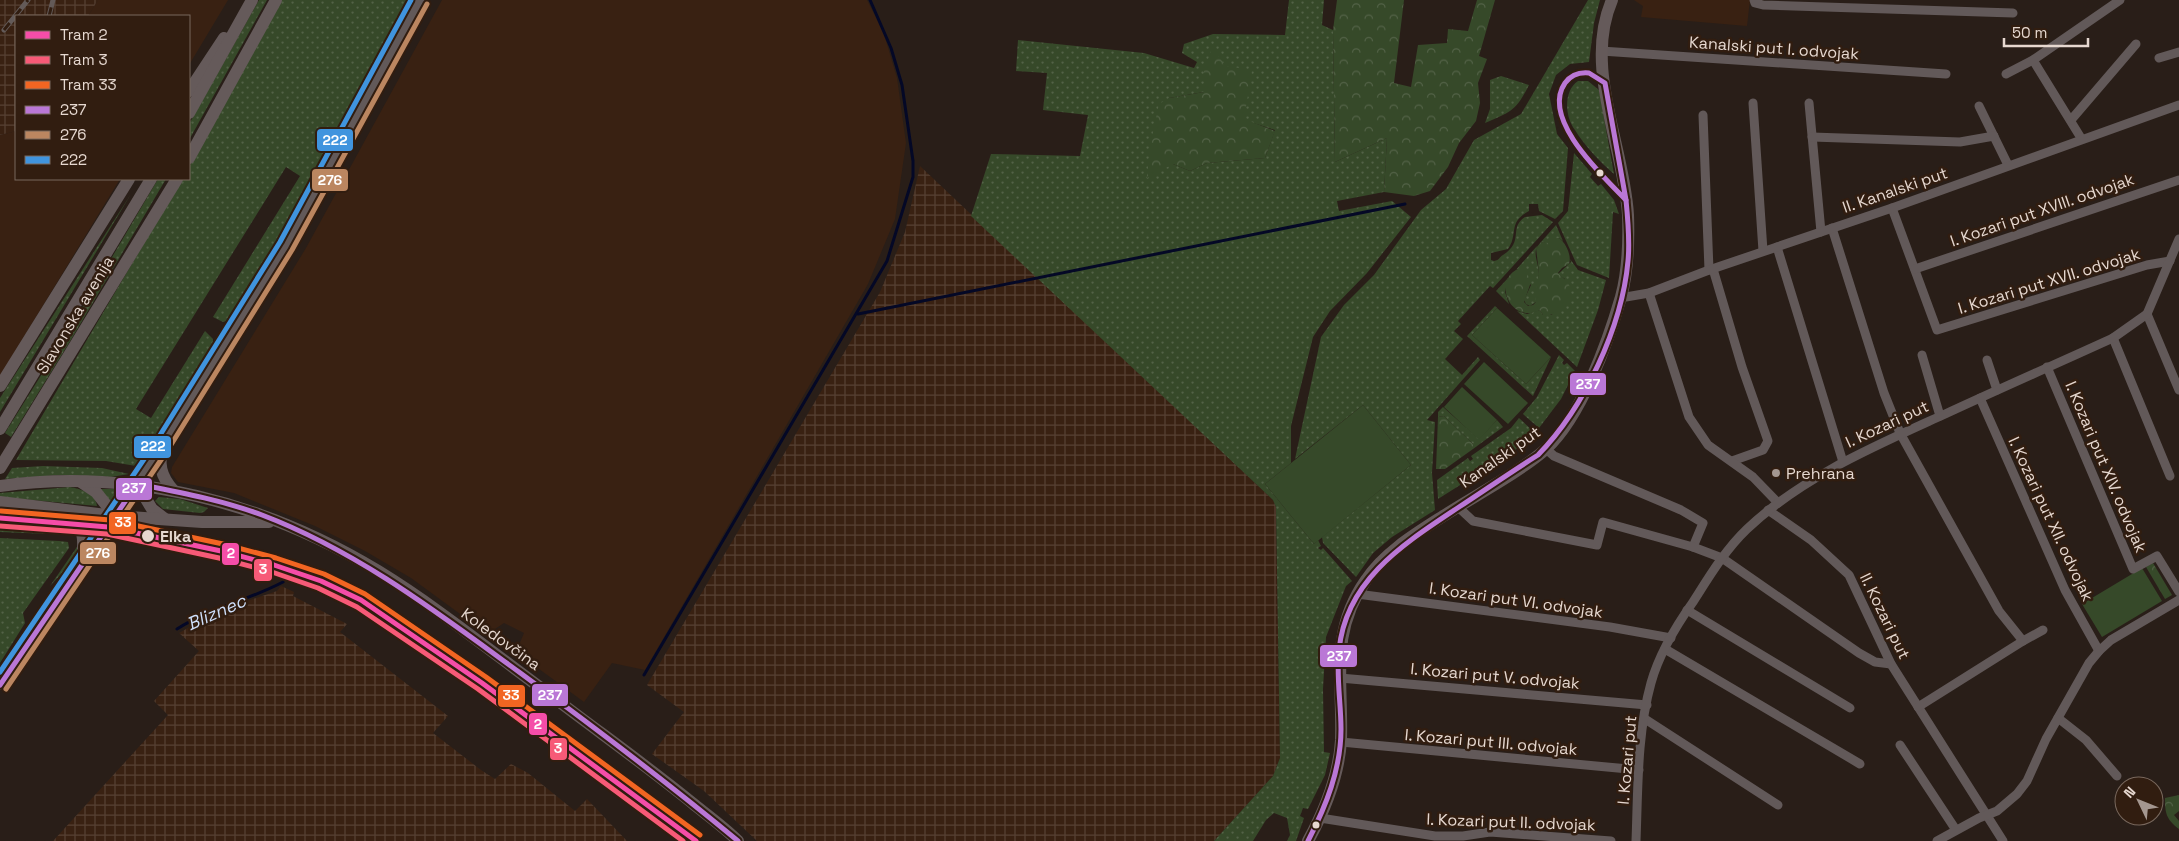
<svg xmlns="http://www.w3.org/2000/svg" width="2179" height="841" font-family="'Space Grotesk',sans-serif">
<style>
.built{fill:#392112}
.industrial{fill:url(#industrial-grid)}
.grass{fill:url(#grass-dots);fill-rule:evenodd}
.forest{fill:url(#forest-crowns)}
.pitch{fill:#364929}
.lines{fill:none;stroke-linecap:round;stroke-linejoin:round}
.stream{stroke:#040826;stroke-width:3}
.street{stroke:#625959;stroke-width:9}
.secondary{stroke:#655a5a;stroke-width:12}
.rail-casing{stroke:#635a58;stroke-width:5}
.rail{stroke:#311d10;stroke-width:3;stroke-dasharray:9;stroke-linecap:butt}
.bus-1-casing{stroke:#311d10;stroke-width:9}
.bus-2-casing{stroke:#311d10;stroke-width:9}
.bus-3-casing{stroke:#311d10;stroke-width:9}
.bus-1{stroke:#ba77d6;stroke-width:5}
.bus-2{stroke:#bb8660;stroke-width:5}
.bus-3{stroke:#4094de;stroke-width:5}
.tram-1-casing{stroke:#311d10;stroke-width:9}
.tram-2-casing{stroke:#311d10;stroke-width:9}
.tram-3-casing{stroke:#311d10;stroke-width:9}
.tram-1{stroke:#f54da8;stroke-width:5}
.tram-2{stroke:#f75a77;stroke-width:5}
.tram-3{stroke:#f26522;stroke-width:5}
.bus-dot{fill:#e6d8d0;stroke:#311d10;stroke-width:2}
.poi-dot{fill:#a49790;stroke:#311d10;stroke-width:2}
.labels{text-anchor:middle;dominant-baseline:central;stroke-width:5;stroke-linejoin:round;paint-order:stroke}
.street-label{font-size:16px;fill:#e6d8d0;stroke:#311d10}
.poi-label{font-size:16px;fill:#e6d8d0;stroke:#311d10;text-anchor:start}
.stop-label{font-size:16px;font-weight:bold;fill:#e6d8d0;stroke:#311d10;text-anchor:start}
.water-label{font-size:18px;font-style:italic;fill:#cedffa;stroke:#311d10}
.line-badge{stroke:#311d10;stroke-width:2}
.badge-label{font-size:14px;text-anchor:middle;font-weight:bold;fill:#fff}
</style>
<defs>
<pattern id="industrial-grid" width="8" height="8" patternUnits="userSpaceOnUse" patternTransform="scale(1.25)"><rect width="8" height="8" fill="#392112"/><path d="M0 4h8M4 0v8" fill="none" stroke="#564033"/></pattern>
<pattern id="grass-dots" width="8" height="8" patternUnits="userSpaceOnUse" patternTransform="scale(1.25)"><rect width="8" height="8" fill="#364929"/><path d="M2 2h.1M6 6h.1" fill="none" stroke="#536247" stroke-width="1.8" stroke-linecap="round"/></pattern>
<pattern id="forest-crowns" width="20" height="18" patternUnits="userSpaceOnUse" patternTransform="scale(1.25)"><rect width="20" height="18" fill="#364929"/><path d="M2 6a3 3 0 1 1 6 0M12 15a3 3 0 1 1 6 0" fill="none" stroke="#536247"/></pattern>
</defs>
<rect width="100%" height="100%" fill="#291e18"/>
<g class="built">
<path d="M98,0H228L189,65V16H88Z"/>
<path d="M442,0H867L883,31L897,78L906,143L895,219L868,284L645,670L612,663L584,702L516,652L524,633L504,623L492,631L482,630L411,578L365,551L315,526L234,493L178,482L171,473L172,467L306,248Z"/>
<path d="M1634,0H1750L1747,26L1641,17L1643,6Z"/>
<path d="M16,131V179H120L0,376V135Z"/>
</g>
<g class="industrial">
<path d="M0,0H98L88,16H16V131L0,135Z"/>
<path d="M920,166L1273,500L1276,507L1280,758L1273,776L1214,841H757L704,791L652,754L684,712L647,685L880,292L905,232Z"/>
<path d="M281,586L294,592L293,596L347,624L340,632L448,716L433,733L481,770L495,779L511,764L528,773L575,811L587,799L627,841H53L168,715L154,701L199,651L179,633L220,610L277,591Z"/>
</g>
<g class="grass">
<path d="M259,0H267L189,140V124Z"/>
<path d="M282,0H414L323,168L248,299L231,320L223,322L213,317L300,176L286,167L136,409L151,418L205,331L213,339V350L136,466L106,461L16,460L182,179H189V167Z"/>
<path d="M1289,0H1324L1322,25L1333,30L1335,162L1387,138L1384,192L1337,201L1339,211L1392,201L1411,217L1367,273L1330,311L1313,337L1291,426V463L1265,484L1314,544L1318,540L1321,546L1318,548L1321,550L1323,548L1352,581L1346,586L1326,637L1323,689L1324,752L1330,753L1325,775L1308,809L1303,808L1300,816L1304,818L1296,841H1287L1290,835L1287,818L1274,813L1266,820L1253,841H1214L1273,776L1280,758L1276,507L1273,500L971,216L991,154L1080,156L1088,115L1043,110L1047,73L1016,71L1018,40L1144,53L1194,68L1197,62L1182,53L1184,44L1213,34L1285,35ZM1204,71L1244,120L1275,130L1265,158L1207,163L1190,171L1173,164L1169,98L1204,92Z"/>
<path d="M1588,0H1600L1594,23L1589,62L1570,64L1556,75L1549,94L1557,134L1568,148L1563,211L1555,219L1539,211L1538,204H1529V211C1507,223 1519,233 1508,249L1491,253V260L1494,261C1500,260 1499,257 1503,255C1525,241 1508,228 1525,217L1542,215L1553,222L1493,288L1490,286L1458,321L1461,324L1454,331L1463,339L1445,359L1462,375L1478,357L1480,360L1427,420L1435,422L1432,473L1435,510L1392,537L1373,553L1356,577L1323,543L1322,537L1411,465L1363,405L1295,459L1321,337L1344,305L1374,275L1421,210L1446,189L1474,140L1521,114Z"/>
<path d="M1501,76L1529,85C1516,111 1511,112 1485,123L1490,109V80Z"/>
<path d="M1578,81H1588L1599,90L1614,174C1600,162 1584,145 1575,130C1565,117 1563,91 1578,81Z"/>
<path d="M1574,153L1592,174L1590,177L1598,186L1601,184L1614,200L1619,214L1613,212L1609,278L1577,265L1558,223L1568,211Z"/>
<path d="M158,179H166L69,343L11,437L5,433L65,337Z"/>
<path d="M131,194L0,412V398Z"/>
<path d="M1556,225L1563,241L1559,238L1549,244L1541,242Z"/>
<path d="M1537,246C1533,256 1539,264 1539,274C1538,284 1536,292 1536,302L1530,306L1526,304L1524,300L1531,285L1517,269L1514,272Z"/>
<path d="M1570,259L1578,270L1606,280L1598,310L1577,367L1517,311L1527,314L1540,310L1543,315H1552L1565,279L1558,274L1571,262Z"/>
<path d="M1508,278L1505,292L1509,304L1496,291Z"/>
<path d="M1495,306L1497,308L1472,335L1526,384L1551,357L1533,396L1467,336Z"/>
<path d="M1559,355L1564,360L1562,363L1564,365L1567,363L1575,371L1561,399L1539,428L1523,414L1537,397Z"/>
<path d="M1443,407L1479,439L1497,420L1503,427L1473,449V444L1444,416L1438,417V412Z"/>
<path d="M1519,418L1535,433L1514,451L1438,499L1437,480L1468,458L1470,461L1473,459L1471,456L1511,428Z"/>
<path d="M43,466L102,468L129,474L111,477L60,475L5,479L12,468Z"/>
<path d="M70,487C81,489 95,493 97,506L0,497V493Z"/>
<path d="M100,489H119L120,491L112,503Z"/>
<path d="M159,497L180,499L208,508L204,512L200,513L163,509L155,501Z"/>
<path d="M0,510L50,514L70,520L0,516Z"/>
<path d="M0,527L75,530L74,535L0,532Z"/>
<path d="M0,538L59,541L68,542L69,548L23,613L25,623L0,663Z"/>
<path d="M79,544L75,559L50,586Z"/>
</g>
<g class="forest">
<path d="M1337,0H1404L1394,83L1411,87L1418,45L1447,43L1448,29L1468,31L1477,0H1495L1479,56L1487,59L1478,83L1480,103L1476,121L1459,143L1448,167L1430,191L1414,196L1384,192L1387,138L1335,162L1333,30Z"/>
<path d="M1212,48L1226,66L1252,70L1244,119L1275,131L1265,158L1207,163L1190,171L1173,164L1147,178L1150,146L1159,104L1169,98L1204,92V71Z"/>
<path d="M1559,238C1566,243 1572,256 1569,264L1562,268L1558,273C1562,277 1567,280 1569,285C1577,302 1560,317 1543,315L1540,310C1509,326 1489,275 1524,267L1531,282L1524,302L1528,306L1533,305L1536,302L1535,293L1539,273L1536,248L1541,242L1548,243L1553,239Z"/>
<path d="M1444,416L1473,444V449L1445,469H1436L1438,417Z"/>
<path d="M2153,563L2172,595L2165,599L2146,567Z"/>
<path d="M2179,795V811L2174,815L2179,821V829C2166,819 2165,813 2165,798Z"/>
</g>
<g class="pitch">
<path d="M1497,308L1551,357L1526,384L1472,335Z"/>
<path d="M1484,362L1528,403L1508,424L1464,384Z"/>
<path d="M1462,387L1497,420L1479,440L1444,407Z"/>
<path d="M1363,405L1411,465L1314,544L1265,484Z"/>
<path d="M2142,568L2162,601L2102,637L2082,604Z"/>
</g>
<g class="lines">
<g class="stream">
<path d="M858,314L1405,204"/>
<path d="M177,629C212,607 247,601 283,582"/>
<path d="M644,675L887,261L913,177V161L902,85L891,48L870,0"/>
</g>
<g class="street">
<path d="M1754,0L1755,3L1763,5L2013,13"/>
<path d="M1601,51L1946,74"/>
<path d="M2159,58L2179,52"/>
<path d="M2033,60L2081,138"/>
<path d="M2006,74L2033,60L2120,0"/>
<path d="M1753,103L1763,251"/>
<path d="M1809,103L1821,232"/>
<path d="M1979,106L2008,165"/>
<path d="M1703,115L1709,270"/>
<path d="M2071,120L2136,44"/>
<path d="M1812,137L1960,142L1994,136"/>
<path d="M1892,208L1937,330L2147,265L2170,261"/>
<path d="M1832,228L1884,393L1900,433L1999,611L2023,641L2043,630"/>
<path d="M1777,247L1843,462"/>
<path d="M1713,269L1742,367L1768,441L1763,450L1732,461"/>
<path d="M1915,269L2179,180"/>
<path d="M1649,293L1689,417L1708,445L1753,477L1778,503"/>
<path d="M1620,298L1649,293L1709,270L1892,208L2179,105"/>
<path d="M2147,314L2179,390"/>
<path d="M2113,338L2170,476"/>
<path d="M1922,355L1940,416"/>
<path d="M1987,360L1997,390"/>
<path d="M2047,367L2133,569L2157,556L2179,592"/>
<path d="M1980,398L2065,590L2099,651"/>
<path d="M1546,449L1554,456L1681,510L1703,523L1693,547"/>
<path d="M1458,507L1473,521L1597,545L1603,522L1693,547L1722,558L1859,653L1875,662L1891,664"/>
<path d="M1768,510L1811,540L1849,575L1891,664L2003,841"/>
<path d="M1357,594L1610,627L1671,638"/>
<path d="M1687,610L1850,708"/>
<path d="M1665,649L1860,764"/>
<path d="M1340,678L1647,705"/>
<path d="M0,685L163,444L286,246L420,0"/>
<path d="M1918,707L2023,641"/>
<path d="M2058,718L2086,740L2117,776"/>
<path d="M1645,719L1778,805"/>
<path d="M1341,742L1639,770"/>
<path d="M1900,745L1956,830"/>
<path d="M1320,818L1435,836H1463L1490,832L1611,841"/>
<path d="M1636,841C1638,789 1637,733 1651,683C1659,654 1676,626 1693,602C1709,577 1725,550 1747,529C1802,477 1875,446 1943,415C1999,389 2056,364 2113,338L2147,314L2179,239"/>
<path d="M1937,841L1979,818L1997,811L2017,794L2027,781L2046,739L2089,663L2099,651L2111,640L2179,600"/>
</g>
<g class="secondary">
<path d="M189,91L224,38"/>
<path d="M189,113L252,0"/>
<path d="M189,158L276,0"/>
<path d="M0,386L129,179"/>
<path d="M0,429L151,179"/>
<path d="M163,444C158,463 160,476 174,491"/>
<path d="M0,468L177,179"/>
<path d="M81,482L96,492L115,516"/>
<path d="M137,484L152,509L165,519"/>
<path d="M0,486C131,467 266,503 378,571C440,609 498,657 557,700C603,735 651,769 696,806C710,817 725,828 738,841"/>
<path d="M0,502L115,516L202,522H269"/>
<path d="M63,510C87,526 84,540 82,565"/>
<path d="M1308,841C1325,810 1339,775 1341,740C1343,680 1329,633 1366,580C1385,551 1420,531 1448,513C1478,494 1521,471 1546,449C1581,417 1608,342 1621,297C1628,271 1629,243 1628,215C1624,146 1583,67 1612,0"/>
</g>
<defs>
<g id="rail">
<path d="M49,16L53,0"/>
<path d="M4,30L28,0"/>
</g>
</defs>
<use href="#rail" class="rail-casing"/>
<use href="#rail" class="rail"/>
<defs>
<g id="bus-1">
<path d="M1589,73L1605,83L1626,200C1604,177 1540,119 1565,83C1571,75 1579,72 1589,73Z"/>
<path d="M0,685L137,484C178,492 222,500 262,515C357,551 438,613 519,672C594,727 667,782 738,841"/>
<path d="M1308,841C1326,806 1341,769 1341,729C1341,703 1336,676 1339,650C1346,579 1405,543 1459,507C1485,490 1511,472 1538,455C1584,408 1622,327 1628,261C1630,241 1628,220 1626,200"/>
</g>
<path id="bus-2" d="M6,689L169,448L292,250L427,4"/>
<path id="bus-3" d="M0,672L157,440L280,242L411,0"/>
</defs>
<use href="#bus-1" class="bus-1-casing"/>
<use href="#bus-2" class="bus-2-casing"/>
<use href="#bus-3" class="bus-3-casing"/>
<use href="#bus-1" class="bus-1"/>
<use href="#bus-2" class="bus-2"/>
<use href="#bus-3" class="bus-3"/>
<defs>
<path id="tram-1" d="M0,518L108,527L221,551L274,565L321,581L361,600L482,683L696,841"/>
<path id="tram-2" d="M0,526L107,534L219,558L272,572L318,588L357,607L478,689L683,841"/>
<path id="tram-3" d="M1,511L110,520L223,544L276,558L324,574L365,594L486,677L700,835"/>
</defs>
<use href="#tram-1" class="tram-1-casing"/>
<use href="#tram-2" class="tram-2-casing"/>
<use href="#tram-3" class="tram-3-casing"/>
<use href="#tram-1" class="tram-1"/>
<use href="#tram-2" class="tram-2"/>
<use href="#tram-3" class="tram-3"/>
</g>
<g class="bus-dot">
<circle cx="1600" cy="173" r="4.5"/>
<circle cx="148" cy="536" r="7"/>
<circle cx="1316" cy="825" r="4.5"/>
</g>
<circle class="poi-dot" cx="1776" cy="473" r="5"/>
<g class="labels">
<g class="street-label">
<text transform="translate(1774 48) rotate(4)">Kanalski put I. odvojak</text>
<text transform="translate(1895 190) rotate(-19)">II. Kanalski put</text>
<text transform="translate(2042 210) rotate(-19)">I. Kozari put XVIII. odvojak</text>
<text transform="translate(2049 281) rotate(-17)">I. Kozari put XVII. odvojak</text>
<text transform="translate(75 315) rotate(-59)">Slavonska avenija</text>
<text transform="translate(1887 424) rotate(-25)">I. Kozari put</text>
<text transform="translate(1500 457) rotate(-35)">Kanalski put</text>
<text transform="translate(2106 467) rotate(67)">I. Kozari put XIV. odvojak</text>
<text transform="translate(2051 519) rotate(65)">I. Kozari put XII. odvojak</text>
<text transform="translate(1516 600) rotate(8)">I. Kozari put VI. odvojak</text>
<text transform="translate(1885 616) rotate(64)">II. Kozari put</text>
<text transform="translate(501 639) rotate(36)">Koledovčina</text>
<text transform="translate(1495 676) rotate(5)">I. Kozari put V. odvojak</text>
<text transform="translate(1491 742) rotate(5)">I. Kozari put III. odvojak</text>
<text transform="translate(1627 760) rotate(-85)">I. Kozari put</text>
<text transform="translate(1511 822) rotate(2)">I. Kozari put II. odvojak</text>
</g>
<g class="poi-label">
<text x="1786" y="473">Prehrana</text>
</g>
<g class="stop-label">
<text x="160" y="536">Elka</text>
</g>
<g class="water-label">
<text transform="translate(216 612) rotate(-24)">Bliznec</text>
</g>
</g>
<g class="line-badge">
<rect x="316" y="128" width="38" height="24" rx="5" fill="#4094de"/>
<rect x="311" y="168" width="38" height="24" rx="5" fill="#bb8660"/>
<rect x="1569" y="372" width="38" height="24" rx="5" fill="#ba77d6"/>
<rect x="133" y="435" width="39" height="24" rx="5" fill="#4094de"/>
<rect x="115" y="477" width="38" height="24" rx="5" fill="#ba77d6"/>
<rect x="108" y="511" width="29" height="24" rx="5" fill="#f26522"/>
<rect x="79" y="541" width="38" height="24" rx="5" fill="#bb8660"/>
<rect x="221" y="542" width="19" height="24" rx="5" fill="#f54da8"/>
<rect x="253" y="558" width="20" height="24" rx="5" fill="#f75a77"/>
<rect x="1319" y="644" width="39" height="24" rx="5" fill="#ba77d6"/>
<rect x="531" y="683" width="38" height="24" rx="5" fill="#ba77d6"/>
<rect x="497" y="684" width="29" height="24" rx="5" fill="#f26522"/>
<rect x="528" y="712" width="20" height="24" rx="5" fill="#f54da8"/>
<rect x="549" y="737" width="19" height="24" rx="5" fill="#f75a77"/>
</g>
<g class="badge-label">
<text x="335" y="145">222</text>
<text x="330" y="185">276</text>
<text x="1588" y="389">237</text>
<text x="153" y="451">222</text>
<text x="134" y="493">237</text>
<text x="123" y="527">33</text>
<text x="98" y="558">276</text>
<text x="231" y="558">2</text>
<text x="263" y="574">3</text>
<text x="1339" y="661">237</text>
<text x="550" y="700">237</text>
<text x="511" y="700">33</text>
<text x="538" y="729">2</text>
<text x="558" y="753">3</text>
</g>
<rect x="15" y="15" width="175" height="165" fill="#311d10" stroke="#79685d"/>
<rect x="25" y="31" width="25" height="8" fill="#f54da8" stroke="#79685d"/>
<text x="60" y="40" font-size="15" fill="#e6d8d0">Tram 2</text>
<rect x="25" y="56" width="25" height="8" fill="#f75a77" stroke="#79685d"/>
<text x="60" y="65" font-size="15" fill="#e6d8d0">Tram 3</text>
<rect x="25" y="81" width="25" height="8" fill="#f26522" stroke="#79685d"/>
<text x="60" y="90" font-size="15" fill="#e6d8d0">Tram 33</text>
<rect x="25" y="106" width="25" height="8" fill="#ba77d6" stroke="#79685d"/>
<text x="60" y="115" font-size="15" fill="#e6d8d0">237</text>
<rect x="25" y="131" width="25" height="8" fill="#bb8660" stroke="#79685d"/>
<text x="60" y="140" font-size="15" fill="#e6d8d0">276</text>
<rect x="25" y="156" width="25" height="8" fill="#4094de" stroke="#79685d"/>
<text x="60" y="165" font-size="15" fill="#e6d8d0">222</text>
<g transform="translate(2139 801) rotate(313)"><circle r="24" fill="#311d10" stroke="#79685d"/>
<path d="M0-4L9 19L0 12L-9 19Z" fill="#a49790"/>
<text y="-8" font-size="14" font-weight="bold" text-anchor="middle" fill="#e6d8d0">N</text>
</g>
<path d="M2004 38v8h84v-8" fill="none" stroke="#e6d8d0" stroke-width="2.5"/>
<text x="2012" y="38" font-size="15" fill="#e6d8d0" stroke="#311d10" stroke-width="4" paint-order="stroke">50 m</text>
</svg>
